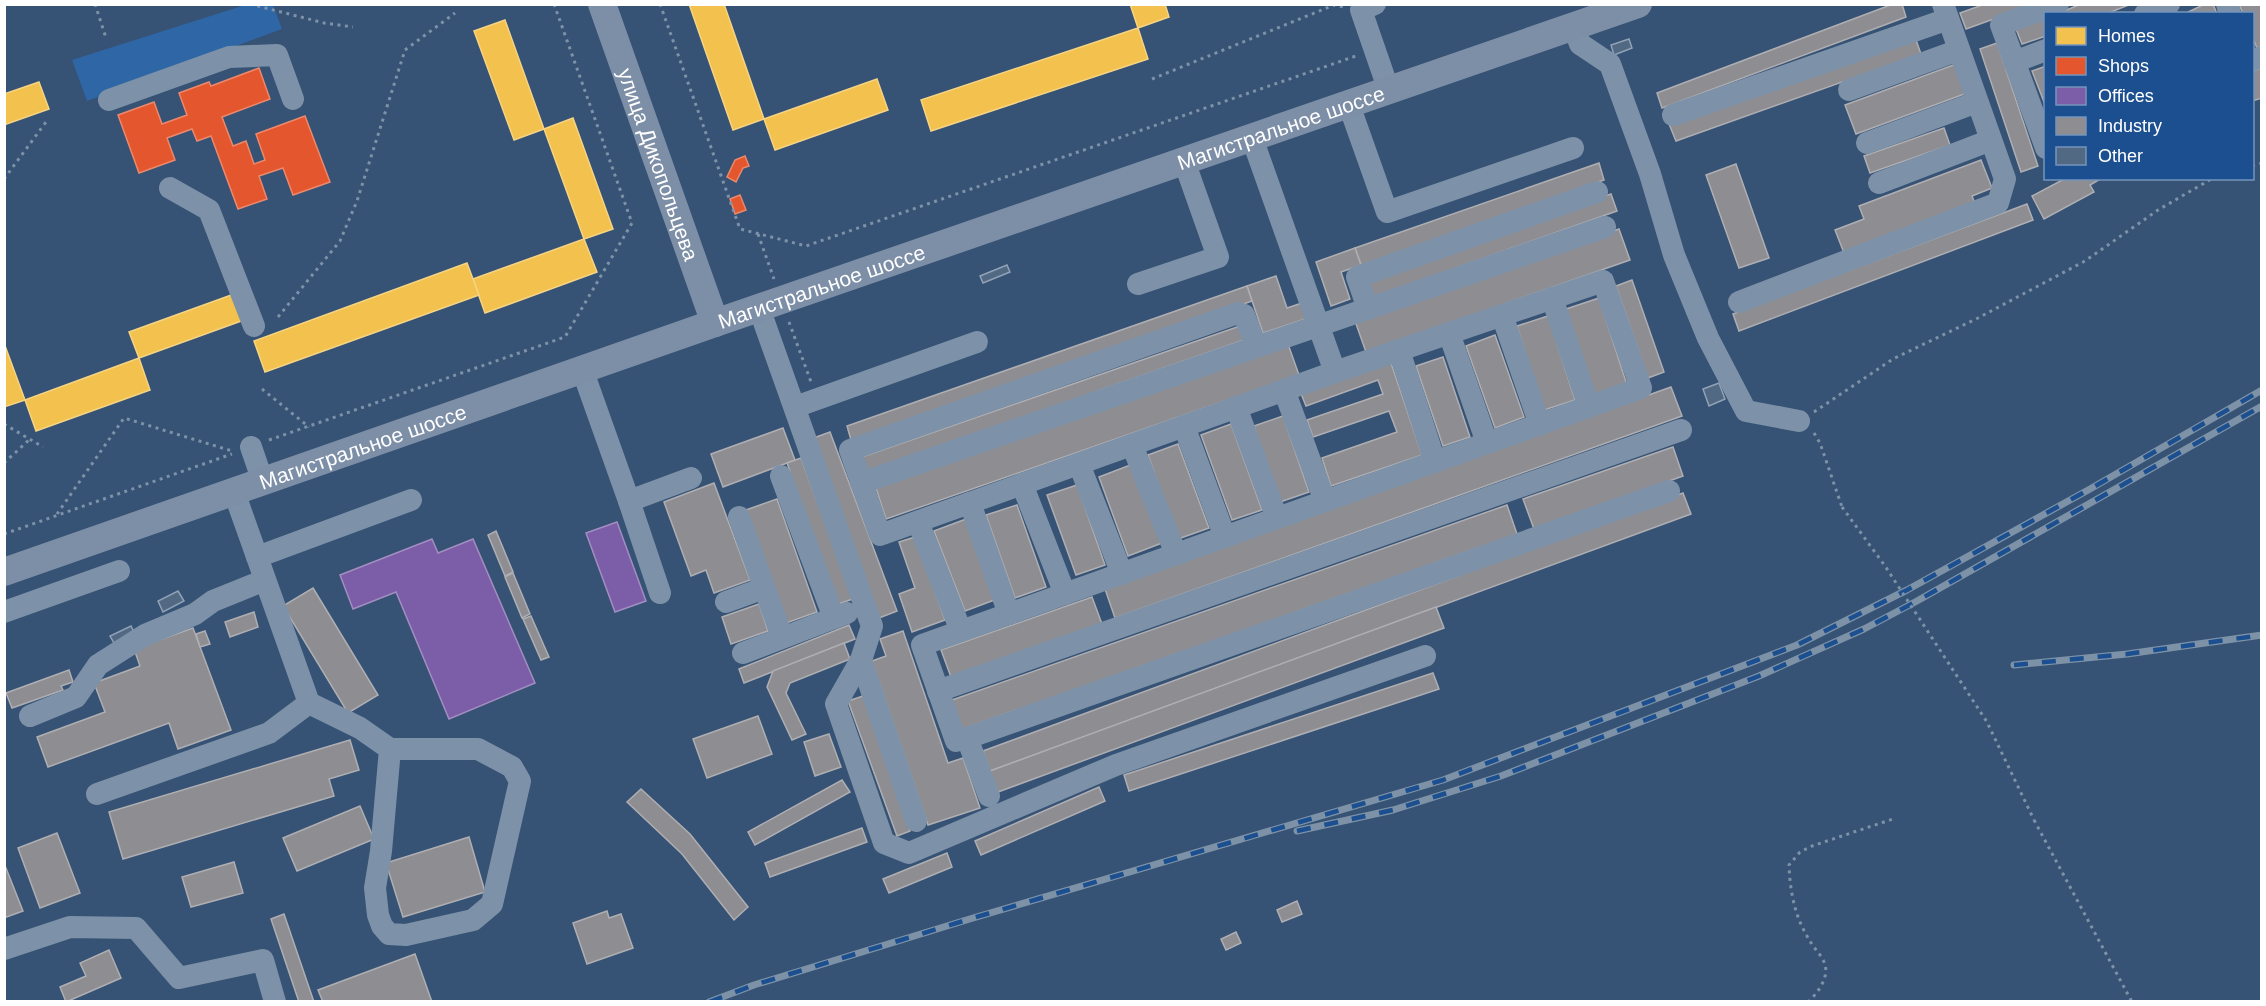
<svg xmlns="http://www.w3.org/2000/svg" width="2266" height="1006" font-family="Arial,sans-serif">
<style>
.green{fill:#2f66a5}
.homes{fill:#f2c14e;stroke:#f6d483;stroke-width:1.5}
.shops{fill:#e4572e;stroke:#ec896d;stroke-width:1.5}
.offices{fill:#7b5ea7;stroke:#a38ec1;stroke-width:1.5}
.industry{fill:#8d8d92;stroke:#afafb3;stroke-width:1.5}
.building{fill:#526984;stroke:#92a2b6;stroke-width:1.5}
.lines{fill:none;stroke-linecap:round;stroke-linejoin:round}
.path{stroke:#7d92a8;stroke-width:3;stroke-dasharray:3 4.5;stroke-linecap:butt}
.minor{stroke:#7d92a8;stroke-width:22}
.major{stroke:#7d8ea7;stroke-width:28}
.rail-casing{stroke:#7e92a7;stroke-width:7}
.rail{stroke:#1b4f8f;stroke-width:4.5;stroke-dasharray:14;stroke-linecap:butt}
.path-bridge{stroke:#7d92a8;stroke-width:3;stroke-dasharray:3 4.5;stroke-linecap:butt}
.labels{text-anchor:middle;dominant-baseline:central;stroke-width:6;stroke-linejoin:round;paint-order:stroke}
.street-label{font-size:21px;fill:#fff;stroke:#1b4f8f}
</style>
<rect width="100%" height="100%" fill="#365274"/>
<path class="green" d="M245,5H273L282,29L87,101L72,60Z"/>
<g class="homes">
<path d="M689,4H724L764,119L733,130Z"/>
<path d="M1130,4H1165L1169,17L1138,28Z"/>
<path d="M505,20L544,129L514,140L474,31Z"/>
<path d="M1138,28L1148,59L931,131L921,100Z"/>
<path d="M877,79L888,110L775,150L764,119Z"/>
<path d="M39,82L49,109L4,125V94Z"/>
<path d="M573,118L613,229L584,239L544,129Z"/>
<path d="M584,239L597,272L485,313L473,279Z"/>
<path d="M467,263L479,295L265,372L254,341Z"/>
<path d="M234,294L244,320L139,358L129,332Z"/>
<path d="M4,343L25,400L4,407Z"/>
<path d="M139,358L150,390L36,431L25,400Z"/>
</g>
<g class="shops">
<path d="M259,68L270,99L222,117L233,146L246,141L254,164L265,160L256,134L305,116L330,182L293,195L283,168L259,176L267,199L238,209L211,136L197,141L192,129L167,138L175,160L139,173L118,115L154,102L162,124L187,115L179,93L209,82L211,86Z"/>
<path d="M745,156L749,166L743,168L736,182L727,177L735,160Z"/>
<path d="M740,195L746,210L735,214L730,199Z"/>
</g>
<g class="offices">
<path d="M617,522L646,601L615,612L586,533Z"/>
<path d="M432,539L438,553L473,539L535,683L449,719L396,592L353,609L340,575Z"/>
</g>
<g class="industry">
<path d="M1893,4H1902L1906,17L1662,108L1657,93Z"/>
<path d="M1985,4H2035L1966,29L1960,13Z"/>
<path d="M2081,4H2131L2106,14H2057Z"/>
<path d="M2205,4H2213L2217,14H2184Z"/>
<path d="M2239,4H2262V46L2257,48L2252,36V14H2243Z"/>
<path d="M2046,18V36L2022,44L2016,29Z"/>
<path d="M1915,37L1921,54L1676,141L1669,124Z"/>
<path d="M1997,43L2038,166L2021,172L1980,49Z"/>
<path d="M1956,64L1967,93L1856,134L1845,105Z"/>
<path d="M2046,66V107L2032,71Z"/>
<path d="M2262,68V98L2252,101V71Z"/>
<path d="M1944,128L1950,145L1870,173L1864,156Z"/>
<path d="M1981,160L1992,188L1972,196L1975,204L1844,253L1835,230L1864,219L1859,206Z"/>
<path d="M1599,163L1604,180L1361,265L1355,248Z"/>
<path d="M1736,164L1769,258L1739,268L1706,175Z"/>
<path d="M2066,178H2102L2090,185L2094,192L2044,219L2032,196Z"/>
<path d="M1611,194L1617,211L1373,297L1367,280Z"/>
<path d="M2027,204L2033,220L1739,331L1733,314Z"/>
<path d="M1619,229L1630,260L1366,352L1355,321Z"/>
<path d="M1355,248L1361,265L1341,272L1350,299L1331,306L1316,262Z"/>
<path d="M1276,276L1287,308L1302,303L1308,318L1263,333L1247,286Z"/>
<path d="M1632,280L1664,372L1648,378L1616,286Z"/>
<path d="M1247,286L1252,301L851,440L847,426Z"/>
<path d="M1599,298L1627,385L1594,396L1566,309Z"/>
<path d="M1548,316L1575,400L1544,410L1517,326Z"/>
<path d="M1240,326L1244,340L864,472L859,458Z"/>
<path d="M1495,335L1524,417L1495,428L1466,346Z"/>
<path d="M1288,344L1299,375L886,519L876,488Z"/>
<path d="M1443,357L1470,437L1443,446L1416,366Z"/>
<path d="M1390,360L1422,455L1331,486L1322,458L1397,432L1389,411L1313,437L1307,420L1383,394L1378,380L1306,406L1300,391Z"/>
<path d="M1671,387L1682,416L1115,618L1105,589Z"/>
<path d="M1283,416L1309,492L1280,502L1254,426Z"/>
<path d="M1231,424L1262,510L1232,520L1201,435Z"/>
<path d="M783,428L795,460L723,487L711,454Z"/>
<path d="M830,432L897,611L879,618L811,439Z"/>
<path d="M1178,444L1209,528L1178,539L1148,455Z"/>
<path d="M1673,447L1683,476L1534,529L1523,499Z"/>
<path d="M801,458L853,599L838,604L787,463Z"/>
<path d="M1133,464L1162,543L1128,556L1099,477Z"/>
<path d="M714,483L750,580L714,593L706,570L691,576L664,502Z"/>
<path d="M1077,485L1105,565L1076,575L1047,495Z"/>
<path d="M1683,493L1691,514L990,771L983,751Z"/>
<path d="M777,499L817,612L786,623L746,510Z"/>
<path d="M1017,505L1046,587L1015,598L986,515Z"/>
<path d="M1507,505L1517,534L962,729L952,700Z"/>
<path d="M966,519L997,599L965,611L934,531Z"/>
<path d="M496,531L513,572L505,576L488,535Z"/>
<path d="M915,537L945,620L912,632L899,594L915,588L899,542Z"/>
<path d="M513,573L530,614L522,618L505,577Z"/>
<path d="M313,588L378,695L348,713L283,606Z"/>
<path d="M1092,597L1102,624L951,677L941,650Z"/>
<path d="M759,604L768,631L731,644L722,617Z"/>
<path d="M1436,607L1444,628L998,792L990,771Z"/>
<path d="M254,612L258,627L230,637L225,622Z"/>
<path d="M531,616L549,657L541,660L523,619Z"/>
<path d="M849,625L855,639L744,683L739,669Z"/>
<path d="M193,628L231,730L178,749L169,723L48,767L37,737L105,712L94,683L140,666L134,649Z"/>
<path d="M205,631L210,644L200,647L196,634Z"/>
<path d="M903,631L948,763L963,758L980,808L928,825L872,661L886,656L880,639Z"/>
<path d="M844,643L850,659L790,683L786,693L806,734L792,740L767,687L773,671Z"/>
<path d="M69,670L73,682L61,686L63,690L12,708L6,693Z"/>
<path d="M1433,673L1439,689L1129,791L1124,775Z"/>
<path d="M863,696L910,831L897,836L848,701Z"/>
<path d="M758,716L772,754L707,778L693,739Z"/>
<path d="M829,734L841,767L815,776L804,742Z"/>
<path d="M350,740L359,770L329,779L334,796L123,859L109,812Z"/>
<path d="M842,780L850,792L755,845L748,832Z"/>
<path d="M1099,787L1105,801L981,855L975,841Z"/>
<path d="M641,789L690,834L748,907L734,920L682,854L627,802Z"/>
<path d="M360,806L374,839L297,871L283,838Z"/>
<path d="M862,828L867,842L770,877L765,863Z"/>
<path d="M57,833L80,893L40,908L18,848Z"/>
<path d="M469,837L485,892L403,917L386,863Z"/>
<path d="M947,853L952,867L889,893L883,879Z"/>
<path d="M234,862L243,893L191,907L182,877Z"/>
<path d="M4,863L23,911L4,918Z"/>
<path d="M1297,901L1302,914L1282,922L1277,910Z"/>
<path d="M607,911L609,918L621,914L633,948L587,964L573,923Z"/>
<path d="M284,914L314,1002H299L271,919Z"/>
<path d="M1236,932L1241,943L1226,950L1221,939Z"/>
<path d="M109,950L121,978L66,1002L60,987L86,976L80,963Z"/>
<path d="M415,954L432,1002H323L318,990Z"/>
</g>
<g class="building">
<path d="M1629,39L1632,48L1614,55L1611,45Z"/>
<path d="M1007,265L1010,272L983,283L980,276Z"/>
<path d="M1719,383L1725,399L1709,406L1703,389Z"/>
<path d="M178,591L184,601L163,612L158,601Z"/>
<path d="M131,626L134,632L114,643L110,636Z"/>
</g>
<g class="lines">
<g class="path">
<path d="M95,4L106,38"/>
<path d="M250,4L324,23L353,27"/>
<path d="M660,4L740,229L806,246L1356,56"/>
<path d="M1152,79L1334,5L1344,7"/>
<path d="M2252,166L2262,163"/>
<path d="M4,179L46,122"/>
<path d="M758,234L774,279"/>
<path d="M278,317L340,241L357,201L405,50L455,13"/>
<path d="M789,322L811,382"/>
<path d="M262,389L309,427"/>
<path d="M1814,412L1893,359L1978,318L2085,261L2158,210L2213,178"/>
<path d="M4,424L43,447"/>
<path d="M1814,433L1820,443L1842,507"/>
<path d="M269,440L565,337L632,223L554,4"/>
<path d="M4,463L30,439"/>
<path d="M57,514L124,418L232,451"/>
<path d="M4,534L232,454"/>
<path d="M2034,820L2132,1002"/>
<path d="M1808,1002C1817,994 1829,978 1825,965C1823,956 1814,949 1810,941C1795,918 1790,892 1789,865L1800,852L1812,846L1896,818"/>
</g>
<g class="minor">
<path d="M1375,4L1361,10L1389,91"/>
<path d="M2227,4L2230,14"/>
<path d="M2145,14L2169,4"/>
<path d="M1574,27L1580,44L1610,64L1650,174L1674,255L1708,338L1746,411L1799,421"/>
<path d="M2252,60L2262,57"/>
<path d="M2014,62L2046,50"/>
<path d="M1849,90L1959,50"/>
<path d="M109,100L229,57L277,55L293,99"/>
<path d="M1349,105L1387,212L1573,148"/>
<path d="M1673,115L1948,19"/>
<path d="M1252,138L1335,372"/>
<path d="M1867,143L1977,102"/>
<path d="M2046,148L2001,25L2058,4"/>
<path d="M1879,183L1991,140"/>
<path d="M170,188L209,210L254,326"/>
<path d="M1138,284L1218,257L1184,161"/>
<path d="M1552,298L1589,407"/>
<path d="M1739,302L1998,203L2005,179L1943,4"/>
<path d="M759,308L872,626L861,660L916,821"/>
<path d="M1368,309L1357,277L1597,192"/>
<path d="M1502,315L1540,425"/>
<path d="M1449,333L1487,443"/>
<path d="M1399,350L1435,462"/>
<path d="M582,369L629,501L691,478"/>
<path d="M1284,390L1325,501"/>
<path d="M795,407L977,342"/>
<path d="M1236,407L1277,518"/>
<path d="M1184,426L1225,537"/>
<path d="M1132,445L1176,554"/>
<path d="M251,447L263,482"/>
<path d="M1079,464L1122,574"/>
<path d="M781,476L834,618"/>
<path d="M861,483L1605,227"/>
<path d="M1022,484L1065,594"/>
<path d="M234,492L309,703L360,728L390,749L381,851L375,888L378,915L382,926L389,934L406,935L473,920L492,904L520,781L512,767L478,749H390"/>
<path d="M629,501L660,593"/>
<path d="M970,503L1009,614"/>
<path d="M739,517L782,637"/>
<path d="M918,522L961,631"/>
<path d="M257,557L411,500"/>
<path d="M726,602L764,588"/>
<path d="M4,612L119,571"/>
<path d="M743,653L847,613"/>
<path d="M861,660L836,704L884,843L909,853L1116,765L1425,656"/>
<path d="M938,691L1681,430"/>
<path d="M30,716L76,697L98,665L145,635L195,614L213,601L265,580"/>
<path d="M967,738L1669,491"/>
<path d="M97,794L269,733L309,703"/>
<path d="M989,796L967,738L956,741L922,645L1641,388L1603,281L1335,372L880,535L850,450L1238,313L1244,315L1256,346"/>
<path d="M4,949L70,927L136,928L179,978L263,960L275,1002"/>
</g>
<g class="major">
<path id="s1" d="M602,4L715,323"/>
<path id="s2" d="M4,572L715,323L1638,4"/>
</g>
<defs>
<g id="rail">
<path d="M2014,665L2127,654L2262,635"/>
<path d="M1297,831L1393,810L1501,776L1759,676L1864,629L1917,601L2262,406"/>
<path d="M709,1002L754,985L973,918L1443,780L1797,645L1907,590L2090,489L2262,390"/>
</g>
</defs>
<use href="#rail" class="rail-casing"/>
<use href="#rail" class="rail"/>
<path class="path-bridge" d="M1842,507L1885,566L1987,722L2034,820"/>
</g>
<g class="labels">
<g class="street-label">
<text stroke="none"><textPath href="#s2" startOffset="1352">Магистральное шоссе</textPath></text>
<text stroke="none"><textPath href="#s1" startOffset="170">улица Дикопольцева</textPath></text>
<text stroke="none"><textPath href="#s2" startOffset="866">Магистральное шоссе</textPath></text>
<text stroke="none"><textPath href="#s2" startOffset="380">Магистральное шоссе</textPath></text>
</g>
</g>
<rect width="2266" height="1006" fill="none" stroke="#ffffff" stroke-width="12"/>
<rect x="2044" y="12" width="210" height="168" fill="#1b4f8f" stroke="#7695bc" stroke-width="1.5"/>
<rect x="2056" y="27" width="30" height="18" fill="#f2c14e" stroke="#7695bc" stroke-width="1.5"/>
<text x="2098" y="42" font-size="18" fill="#ffffff">Homes</text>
<rect x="2056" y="57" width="30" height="18" fill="#e4572e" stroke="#7695bc" stroke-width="1.5"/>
<text x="2098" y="72" font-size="18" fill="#ffffff">Shops</text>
<rect x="2056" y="87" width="30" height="18" fill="#7b5ea7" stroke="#7695bc" stroke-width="1.5"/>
<text x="2098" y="102" font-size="18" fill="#ffffff">Offices</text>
<rect x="2056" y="117" width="30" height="18" fill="#8d8d92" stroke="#7695bc" stroke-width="1.5"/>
<text x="2098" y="132" font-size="18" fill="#ffffff">Industry</text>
<rect x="2056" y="147" width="30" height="18" fill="#526984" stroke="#7695bc" stroke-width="1.5"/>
<text x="2098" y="162" font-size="18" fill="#ffffff">Other</text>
</svg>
